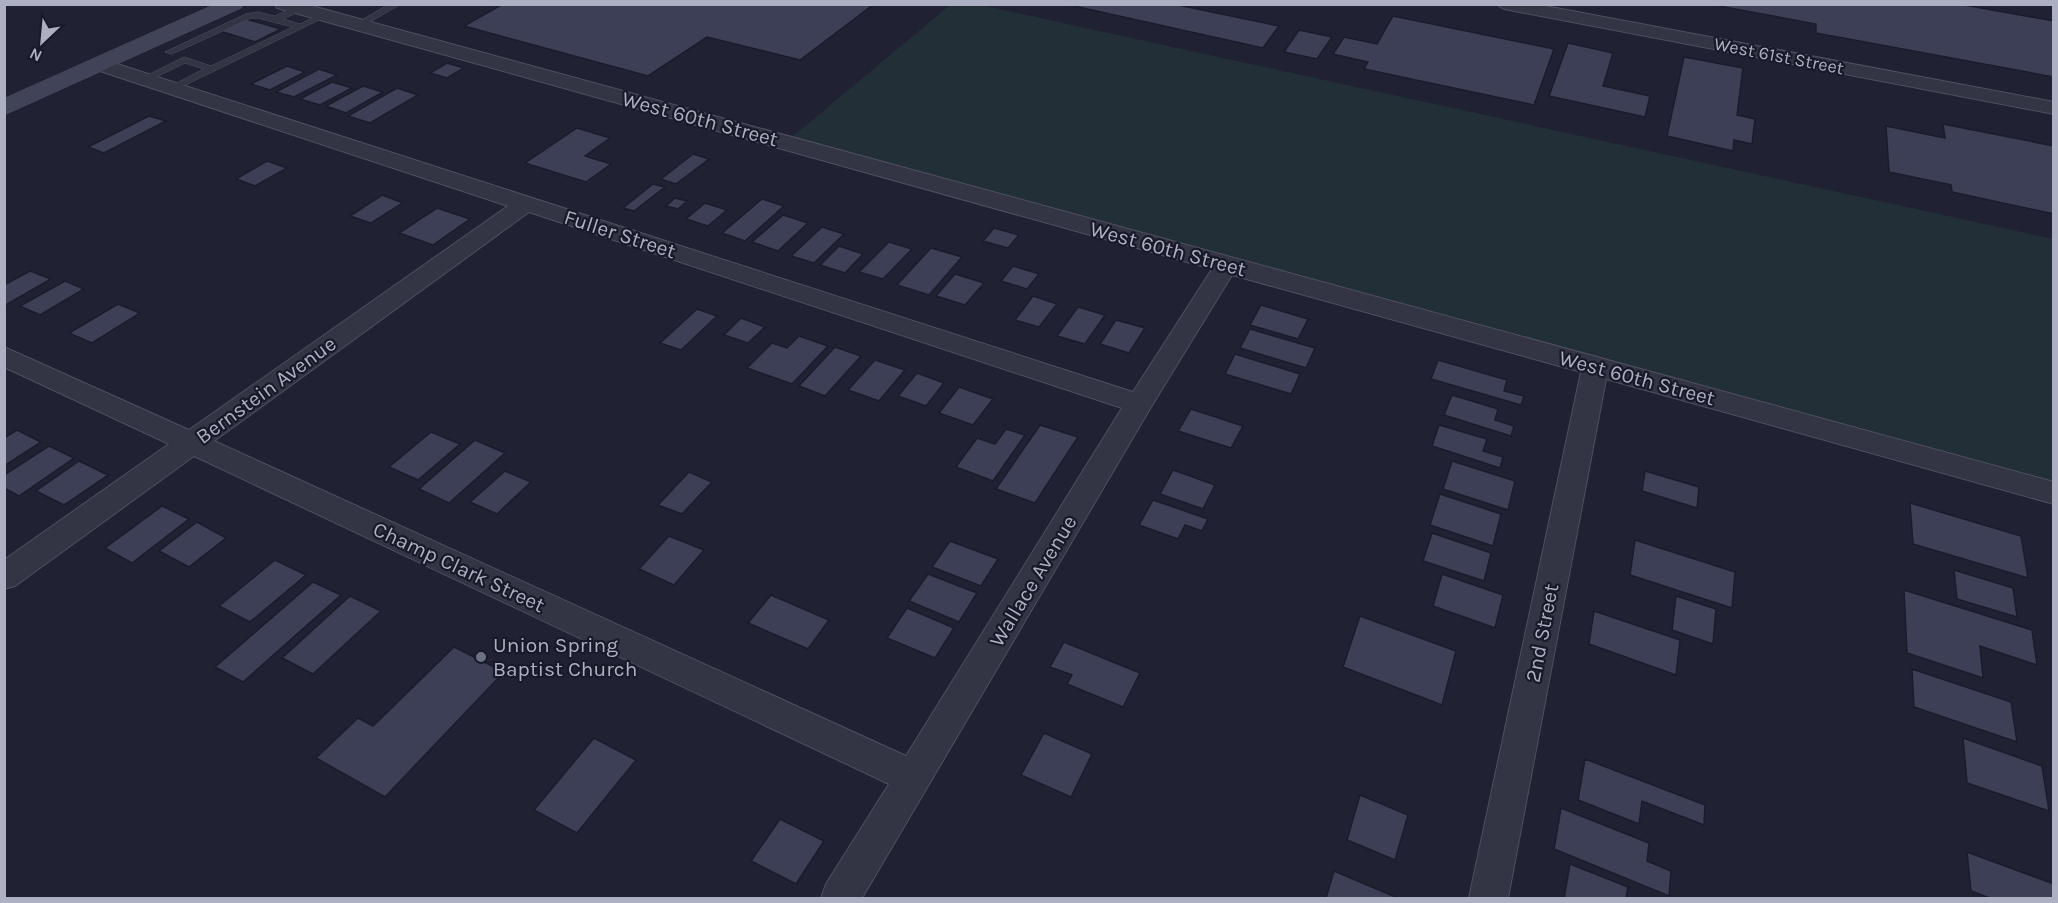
<svg xmlns="http://www.w3.org/2000/svg" width="2058" height="903" font-family="Karla,sans-serif">
<style>
.green{fill:#232f36}
.building{fill:#3c3f55;stroke:#1b1c2b;stroke-width:1.5}
.lines{fill:none;stroke-linecap:round;stroke-linejoin:round}
.service-casing{stroke:#4e4f60;stroke-width:1}
.minor-casing{stroke:#4e4f60;stroke-width:2}
.secondary-casing{stroke:#4e4f60;stroke-width:1}
.service{fill:#333545;fill-rule:evenodd}
.minor{fill:#333545;fill-rule:evenodd}
.secondary{fill:#414358;fill-rule:evenodd}
.worship-dot{fill:#6b7280;stroke:#191a29;stroke-width:2}
.labels{text-anchor:middle;dominant-baseline:central;stroke-width:4.5;stroke-linejoin:round;paint-order:stroke}
.far-street-label{font-size:18px;fill:#adafc2;stroke:#191a29}
.street-label{font-size:21px;fill:#adafc2;stroke:#191a29}
.poi-label{font-size:21px;fill:#adafc2;stroke:#191a29;text-anchor:start}
</style>
<rect width="100%" height="100%" fill="#202234"/>
<path class="green" d="M950,5H980L2053,239V482L792,137Z"/>
<g class="building">
<path d="M503,4H874L800,60L707,37L648,76L464,26Z"/>
<path d="M1065,4H1173L1279,26L1263,48Z"/>
<path d="M1708,4H1959L2054,21V77L1816,33V24Z"/>
<path d="M1393,16L1554,49L1534,105L1364,69L1368,62L1333,54L1344,37L1377,44Z"/>
<path d="M246,19L281,29L255,42L220,31Z"/>
<path d="M1299,30L1332,37L1317,59L1284,52Z"/>
<path d="M1568,43L1613,53L1603,86L1650,96L1645,117L1549,96Z"/>
<path d="M1684,57L1743,68L1737,115L1755,119L1752,144L1734,140L1733,151L1667,136Z"/>
<path d="M447,63L464,68L447,78L430,73Z"/>
<path d="M287,66L305,72L270,90L251,84Z"/>
<path d="M319,69L337,75L294,97L276,92Z"/>
<path d="M332,82L352,88L320,105L300,99Z"/>
<path d="M363,86L383,92L346,113L326,106Z"/>
<path d="M397,88L418,95L370,123L348,116Z"/>
<path d="M149,116L166,121L104,153L88,147Z"/>
<path d="M1943,124L2054,146V214L1952,192L1951,185L1889,172L1886,126L1945,138Z"/>
<path d="M577,128L610,138L585,156L611,164L586,182L525,163Z"/>
<path d="M693,154L709,159L676,184L661,179Z"/>
<path d="M267,161L287,168L255,186L236,179Z"/>
<path d="M653,184L665,187L634,211L623,208Z"/>
<path d="M382,195L403,203L371,223L350,216Z"/>
<path d="M675,198L687,201L678,209L666,206Z"/>
<path d="M762,199L784,206L745,241L722,233Z"/>
<path d="M705,203L727,210L708,226L686,219Z"/>
<path d="M437,208L470,219L433,245L399,233Z"/>
<path d="M783,215L808,223L778,251L752,242Z"/>
<path d="M822,227L844,234L814,263L791,256Z"/>
<path d="M994,228L1019,235L1008,248L983,241Z"/>
<path d="M889,242L912,249L883,279L859,272Z"/>
<path d="M839,246L863,254L845,273L820,265Z"/>
<path d="M931,248L962,257L929,295L897,285Z"/>
<path d="M1013,266L1039,274L1027,289L1001,281Z"/>
<path d="M30,271L51,279L4,306V285Z"/>
<path d="M955,274L984,283L965,305L936,296Z"/>
<path d="M65,281L84,289L40,315L20,306Z"/>
<path d="M1033,296L1057,304L1039,327L1015,320Z"/>
<path d="M118,304L140,313L92,343L69,333Z"/>
<path d="M1261,305L1308,319L1298,339L1250,325Z"/>
<path d="M1078,307L1105,315L1085,344L1057,336Z"/>
<path d="M697,309L717,316L681,350L660,343Z"/>
<path d="M741,318L765,327L748,343L724,335Z"/>
<path d="M1116,320L1145,328L1129,353L1100,344Z"/>
<path d="M1250,329L1315,348L1306,368L1240,348Z"/>
<path d="M799,336L828,346L792,384L747,368L772,343L787,348Z"/>
<path d="M835,347L861,356L825,396L799,386Z"/>
<path d="M1235,354L1300,374L1291,394L1225,374Z"/>
<path d="M875,360L905,370L879,401L848,390Z"/>
<path d="M1438,360L1507,380L1504,391L1524,396L1521,405L1431,379Z"/>
<path d="M917,373L944,383L926,406L898,396Z"/>
<path d="M959,387L993,399L973,425L939,413Z"/>
<path d="M1452,395L1498,409L1495,420L1514,426L1511,436L1444,415Z"/>
<path d="M1191,409L1243,426L1231,448L1178,431Z"/>
<path d="M1040,425L1078,437L1035,503L996,489Z"/>
<path d="M1439,425L1487,439L1483,451L1503,457L1500,468L1432,446Z"/>
<path d="M1006,429L1025,435L993,481L956,467L977,438L995,444Z"/>
<path d="M17,430L41,442L4,466V438Z"/>
<path d="M431,432L460,444L418,480L389,467Z"/>
<path d="M475,440L505,453L449,503L419,489Z"/>
<path d="M49,446L74,458L19,496L4,488V475Z"/>
<path d="M79,461L108,475L64,505L36,491Z"/>
<path d="M1452,461L1515,481L1508,510L1443,489Z"/>
<path d="M1173,470L1215,485L1203,509L1160,494Z"/>
<path d="M505,471L531,482L497,514L470,502Z"/>
<path d="M1645,471L1699,487L1697,508L1642,491Z"/>
<path d="M689,472L712,482L682,514L658,505Z"/>
<path d="M1440,494L1501,514L1493,546L1430,525Z"/>
<path d="M1153,500L1208,519L1202,531L1185,525L1178,539L1139,525Z"/>
<path d="M1910,503L2021,536L2028,578L1913,544Z"/>
<path d="M162,506L189,519L132,563L105,548Z"/>
<path d="M197,522L226,538L189,567L159,551Z"/>
<path d="M1432,533L1491,553L1484,581L1423,561Z"/>
<path d="M669,536L704,550L674,585L639,569Z"/>
<path d="M1635,540L1735,572L1732,608L1630,575Z"/>
<path d="M950,541L998,559L981,586L932,567Z"/>
<path d="M275,560L306,575L250,622L219,606Z"/>
<path d="M1954,570L2013,588L2017,617L1957,599Z"/>
<path d="M928,574L977,593L959,622L909,601Z"/>
<path d="M1442,574L1503,595L1495,628L1433,606Z"/>
<path d="M313,582L341,595L243,682L215,667Z"/>
<path d="M1904,590L2032,630L2037,665L1980,646L1983,678L1907,653Z"/>
<path d="M771,595L829,620L808,649L748,623Z"/>
<path d="M350,596L381,611L313,674L282,658Z"/>
<path d="M1676,596L1716,609L1713,644L1672,630Z"/>
<path d="M907,608L954,628L935,658L887,638Z"/>
<path d="M1594,611L1680,640L1676,675L1589,644Z"/>
<path d="M1360,616L1456,651L1442,705L1343,667Z"/>
<path d="M1064,642L1140,673L1123,707L1067,684L1072,675L1050,667Z"/>
<path d="M454,647L504,672L385,797L316,758L358,718L373,726Z"/>
<path d="M1912,669L2011,702L2017,742L1914,707Z"/>
<path d="M1044,733L1092,754L1071,797L1021,775Z"/>
<path d="M594,738L636,760L577,833L534,810Z"/>
<path d="M1963,738L2042,766L2049,811L1967,783Z"/>
<path d="M1585,759L1705,805L1704,825L1642,801L1639,824L1578,800Z"/>
<path d="M1360,795L1408,815L1395,860L1347,840Z"/>
<path d="M1561,808L1649,843L1647,861L1671,871L1669,896L1554,849Z"/>
<path d="M780,819L824,841L796,884L751,861Z"/>
<path d="M1967,852L2054,884V898H1990L1971,891Z"/>
<path d="M1570,864L1628,887L1626,898H1564Z"/>
<path d="M1334,871L1398,898H1326Z"/>
</g>
<g class="lines">
<defs>
<g id="service">
<path d="M390,4H401L361,27L354,25Z"/>
<path d="M297,6L300,7V11L283,19L300,24L320,14L327,16L175,90L167,88L204,69L185,63L148,81L140,79L184,57L211,66L293,27L258,18H251L172,54L165,52L246,14L258,12L274,16Z"/>
</g>
<g id="minor">
<path d="M275,4H305L2054,482V504L1606,379L1508,898H1469L1581,372L1232,275L1151,407L862,898H821L826,884L889,784L194,456L15,586L4,589V560L169,444L4,367V347L189,430L508,206L94,69L91,65L94,61H108L1133,392L1212,269L277,8ZM529,212L1122,408L906,756L214,441Z"/>
<path d="M1496,4H1535L2054,102V114L1504,9Z"/>
</g>
<path id="secondary" d="M216,4H244L241,8L4,115V99Z"/>
</defs>
<use href="#service" class="service-casing"/>
<use href="#minor" class="minor-casing"/>
<use href="#secondary" class="secondary-casing"/>
<use href="#service" class="service"/>
<use href="#minor" class="minor"/>
<use href="#secondary" class="secondary"/>
</g>
<circle class="worship-dot" cx="481" cy="657" r="6"/>
<g class="labels">
<g class="far-street-label">
<text transform="translate(1779 56) rotate(11)">West 61st Street</text>
</g>
<g class="street-label">
<text transform="translate(700 119) rotate(15)">West 60th Street</text>
<text transform="translate(620 234) rotate(18)">Fuller Street</text>
<text transform="translate(1168 249) rotate(15)">West 60th Street</text>
<text transform="translate(1637 378) rotate(15)">West 60th Street</text>
<text transform="translate(266 390) rotate(-36)">Bernstein Avenue</text>
<text transform="translate(459 567) rotate(25)">Champ Clark Street</text>
<text transform="translate(1033 581) rotate(-59)">Wallace Avenue</text>
<text transform="translate(1542 633) rotate(-79)">2nd Street</text>
</g>
<g class="poi-label">
<text x="493" y="645">Union Spring<tspan x="493" dy="24">Baptist Church</tspan></text>
</g>
</g>
<rect width="2058" height="903" fill="none" stroke="#adafc2" stroke-width="12"/>
<g transform="translate(42 42) rotate(206)" stroke="#191a29" stroke-width="4.5" paint-order="stroke">
<path d="M0-4.5L10 22L0 15L-10 22Z" fill="#adafc2"/>
<text y="-9" font-size="16" font-weight="bold" text-anchor="middle" fill="#adafc2">N</text>
</g>
</svg>
